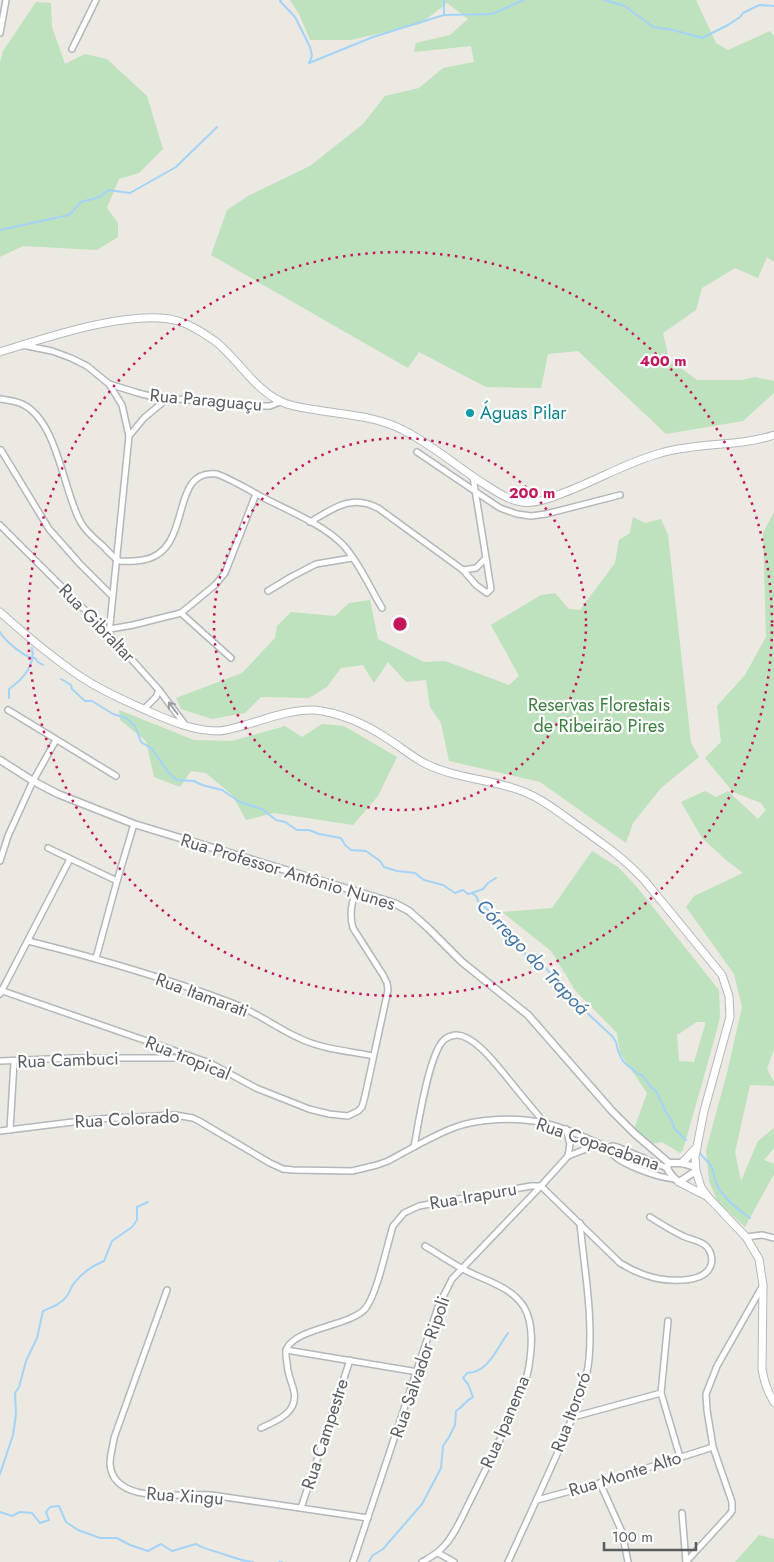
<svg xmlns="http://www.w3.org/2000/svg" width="774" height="1562" font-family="Jost,sans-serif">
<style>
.green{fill:#bee1be;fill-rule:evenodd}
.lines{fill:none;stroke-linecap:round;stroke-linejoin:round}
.stream{stroke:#a4d3f8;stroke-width:2}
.minor-casing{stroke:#b3b6ba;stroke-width:8}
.tertiary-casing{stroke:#b3b6ba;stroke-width:9}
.secondary-casing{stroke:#b4b7bc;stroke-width:9}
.minor{stroke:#fff;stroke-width:5}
.tertiary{stroke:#fff;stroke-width:6}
.secondary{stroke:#fff;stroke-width:7}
.oneway{stroke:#9b9da0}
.ring{fill:none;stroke:#c2185b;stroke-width:2.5;stroke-dasharray:2.5 5}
.culture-dot{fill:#0f9aa8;stroke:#fff;stroke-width:2}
.labels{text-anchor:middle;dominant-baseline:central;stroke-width:4.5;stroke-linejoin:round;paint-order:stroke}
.street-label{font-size:18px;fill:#595c60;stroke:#fff}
.culture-label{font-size:18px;fill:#0d838f;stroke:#fff;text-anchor:start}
.park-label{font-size:18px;fill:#3a7f3d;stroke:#fff}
.water-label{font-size:19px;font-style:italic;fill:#4375a7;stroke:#fff}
.centre{fill:#c2185b;stroke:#fff;stroke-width:2.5}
.ring-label{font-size:15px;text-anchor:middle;font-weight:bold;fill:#c2185b;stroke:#fff;stroke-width:4.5;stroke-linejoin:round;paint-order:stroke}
</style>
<rect width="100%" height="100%" fill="#ebe9e1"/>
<g class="green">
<path d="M290,0H696L716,43L728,50L770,31L774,36V262L767,257L758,278L735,268L702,288L696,310L663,333L669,359L697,380H742L755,377L774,381V393L743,421L666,434L578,351L548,354L541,388L486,387L419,352L408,368L211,255L227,210L248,196L310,166L363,124L385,96L419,88L443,68L474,62L471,46L414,52L416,43L450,35L468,19L447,3L420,24L351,40H310L300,16Z"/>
<path d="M36,2L51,3L52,27L65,64L85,54L107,59L147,96L163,149L139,173L119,179L107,208L118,223V237L97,250L23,246L0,257V62L3,51Z"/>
<path d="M774,512V1049L767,1069L774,1082V1086L750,1085L735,1152L741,1181L758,1141L774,1128V1148L764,1160L774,1164V1174L745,1227L718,1202L709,1181L706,1150L727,1073L742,1007L734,974L686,907L694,896L743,873L726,860L702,838L681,802L705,791L716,797L728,791L758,819L766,810L761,803L733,792L705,758L721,742L717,706L745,675L766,637L763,533Z"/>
<path d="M633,517L645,523L661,519L668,535L691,743L699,757L661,788L633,823L626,843L540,782L449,761L441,723L430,707L426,680L406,682L388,662L374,683L363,665L341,668L327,687L309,698L261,697L245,713L212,719L181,709L176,698L242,673L275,638L277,626L291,612L335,616L349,603L370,600L378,639L424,662L445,661L509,685L519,676L491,625L541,595L555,593L569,609L580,610L615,563L619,540L630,533Z"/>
<path d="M119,710L194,740L232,741L285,726L302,737L322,724L344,726L397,757L378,796L353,825L274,813L246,820L232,795L206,773L191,771L180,787L154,777L146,741L120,720Z"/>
<path d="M592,851L618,867L636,886L719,990L720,1016L717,1030L683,1150L680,1153L662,1142L652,1144L634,1129L647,1093L620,1053L617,1033L575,990L551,951L502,912L552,908ZM697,1022H705V1025L694,1062L679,1061L677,1035Z"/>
<path d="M759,1535L774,1539V1562H735Z"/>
</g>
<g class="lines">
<g class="stream">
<path d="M281,0L280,1L295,17L310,47L312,56L309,63"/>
<path d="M604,0L625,6L653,27L673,30L702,38L728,25L740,17L743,13L755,7L760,5L774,6"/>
<path d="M444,15V0"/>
<path d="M309,63L373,37L444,15L492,14L524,0"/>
<path d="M0,230L69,215L81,202L100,197L108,190L130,193L176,167L217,127"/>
<path d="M0,632C4,640 26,659 35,658L38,662L43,665"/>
<path d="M61,679L71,685L72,689L85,701H92L113,714L126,718L135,726L141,742L152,749L169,773L177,780L194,781L202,785L222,790L240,802L262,809L276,820L285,822L297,830H309L319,834L341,838L345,845L351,850L366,851L380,861L384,867L397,871L415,873L424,880L443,885L455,893L463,890L468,894L472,893L477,897L478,901L510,930L518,945L523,947L525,954L529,958L543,964L548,971L554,975L576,1006L584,1010L612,1036L616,1042L618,1051L623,1061L627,1065L638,1074L642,1075L651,1087L656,1091L666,1112L672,1121L674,1128L686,1140"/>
<path d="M9,698V689C22,680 36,665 32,648"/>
<path d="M472,893L483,889L488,883L496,878"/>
<path d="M699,1152C703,1158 709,1161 712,1168C714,1172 714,1178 716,1183C723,1198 737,1209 750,1218"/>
<path d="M0,1474L13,1435L16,1414L15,1393L19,1387L26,1361L37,1338L43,1311C52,1307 61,1304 67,1296C70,1292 71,1286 75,1282C83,1272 92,1266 104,1261L112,1241L132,1227L137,1220V1207L148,1202"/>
<path d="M0,1512L12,1516L20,1512L32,1513L40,1523L49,1520L46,1512L50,1507L59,1506L66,1522L78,1530L100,1538H117L130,1545L148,1551L161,1544L172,1551L196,1544C206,1550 216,1551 226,1555C236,1558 243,1561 253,1562"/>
<path d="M279,1562H282"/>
<path d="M369,1562L372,1556L383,1549L422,1504L441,1468L443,1446L449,1437L455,1425L456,1411C463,1407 465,1401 473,1397L468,1384L463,1378L467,1373C488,1373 497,1348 508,1333"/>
</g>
<defs>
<g id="minor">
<path d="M0,33L6,0"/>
<path d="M72,49L96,0"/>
<path d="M22,345L52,351L71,358L87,366L109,384L138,393L154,397L259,406H270L280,402"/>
<path d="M109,384L122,405L129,436L109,634"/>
<path d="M0,399C8,400 15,401 22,404C57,420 63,489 80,521C85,531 95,539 103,546C108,551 114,559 120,561C128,562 135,561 143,560C195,551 167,468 217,474C233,480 247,489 262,497C287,510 325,525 344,546C360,564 370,588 382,608"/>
<path d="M129,436L144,418L168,398"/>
<path d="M1,450L49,529L80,564L112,596"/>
<path d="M417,452L488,500L500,508L517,514L531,516L546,514L620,495"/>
<path d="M310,522C326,513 344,499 363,503C368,503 373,506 378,508L463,570L476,585L487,593L491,589L473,477"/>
<path d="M0,525L109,634L159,690L186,726"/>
<path d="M463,570L476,568L485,559"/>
<path d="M268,591L291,577L316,564L352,558"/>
<path d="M181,613L231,658"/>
<path d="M110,629L133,625L181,613L215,585L225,573L256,494"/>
<path d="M144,709L156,697L159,690"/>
<path d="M8,710L116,776"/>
<path d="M48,848L117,881"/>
<path d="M0,861L8,836L33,781L56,740"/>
<path d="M28,941C97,958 165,978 232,1003C257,1012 276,1028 299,1038C321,1049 349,1051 373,1056"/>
<path d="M96,958L117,881L134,824"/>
<path d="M0,990L210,1063L256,1088L309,1109L329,1114L348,1116L358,1111L362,1107L365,1096L388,990L387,983L383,975L353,928C349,915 352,904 355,891"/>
<path d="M0,994L70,859"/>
<path d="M0,1061L74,1058H190"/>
<path d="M566,1129L570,1144L568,1156"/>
<path d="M10,1130L14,1062"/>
<path d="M0,1131L97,1119L175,1115L193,1118L199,1121L270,1163L283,1169L293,1170L352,1171L377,1165L388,1161C409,1150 430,1137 453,1128C478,1118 518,1117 544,1123C567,1128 588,1139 609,1148L612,1146L617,1147L667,1168"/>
<path d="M414,1147C418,1126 429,1051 445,1039C452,1034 460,1034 467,1038C482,1046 494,1062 505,1075C518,1091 531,1107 544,1122"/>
<path d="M609,1148C612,1163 660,1178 675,1179"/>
<path d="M746,1237L762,1235L774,1238"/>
<path d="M167,1290L114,1438C113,1446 110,1455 110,1464C113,1506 183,1493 211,1495L368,1518"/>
<path d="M668,1321L661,1393L680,1457"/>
<path d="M286,1350L418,1372"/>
<path d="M573,1417L661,1393"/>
<path d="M261,1428C276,1421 298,1413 294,1392C292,1382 287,1373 287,1363C286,1358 285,1352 287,1348C297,1328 349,1326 365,1309C377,1295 387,1245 393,1226L404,1213L419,1206L531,1186H541L620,1263C628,1268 636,1272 645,1275C661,1281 704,1286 711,1265C713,1259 711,1251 707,1247C701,1240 691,1240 683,1236C672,1231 661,1224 650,1217"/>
<path d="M600,1483L622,1532L628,1562"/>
<path d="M537,1500L600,1483L713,1447"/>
<path d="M301,1508L350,1360"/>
<path d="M682,1513L686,1562"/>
<path d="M438,1553L454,1562"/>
<path d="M353,1562L438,1307L452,1279L541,1186L568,1156L599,1144"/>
<path d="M422,1562C429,1558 437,1554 443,1547C454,1536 461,1519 468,1505C480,1481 492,1457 503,1433C513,1412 525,1390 529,1366C532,1347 534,1324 524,1307C510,1285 482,1280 461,1268C448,1261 437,1253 425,1246"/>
<path d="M508,1562C526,1523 544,1484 561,1445C571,1421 587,1384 589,1359C593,1313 584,1268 580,1223"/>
<path d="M686,1562L729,1515L732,1511V1502L713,1447L707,1410L706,1394L717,1366L762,1287"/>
</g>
<g id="tertiary">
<path d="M0,760L33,781L58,794L134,824L394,903L409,911L428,928L462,962L528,1015L612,1111L635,1134L669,1163"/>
<path d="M669,1163L667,1168C670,1174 673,1178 679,1182L696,1171"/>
<path d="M669,1163H682L695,1167"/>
</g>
<g id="secondary">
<path d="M0,352C45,338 133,308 178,321C192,325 203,333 215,341C238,359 253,388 280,401C291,407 304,408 317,410C345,415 377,416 403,430C431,444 455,465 481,482C494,490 507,500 522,502C537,504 550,498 563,493C596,481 627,462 661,453C698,442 738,447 774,435"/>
<path d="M0,612C28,637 57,662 89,682C109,694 130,703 150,712C173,722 194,731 219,731C230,730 241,726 252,723C271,717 295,709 315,710C341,713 367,725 388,739C401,747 412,757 426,764C453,777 485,779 513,788C538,795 557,811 578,826C602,843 625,859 645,881L722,975L729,996L730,1017L704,1111L695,1157L696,1171L701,1187L708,1197L746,1237L759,1259L763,1285L762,1369C764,1382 767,1391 774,1402"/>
<path d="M682,1163L697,1147"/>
<path d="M679,1182L708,1197"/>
</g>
</defs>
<use href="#minor" class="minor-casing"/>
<use href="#tertiary" class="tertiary-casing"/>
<use href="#secondary" class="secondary-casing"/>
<use href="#minor" class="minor"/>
<use href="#tertiary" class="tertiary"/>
<use href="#secondary" class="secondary"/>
</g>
<defs><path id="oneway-shaft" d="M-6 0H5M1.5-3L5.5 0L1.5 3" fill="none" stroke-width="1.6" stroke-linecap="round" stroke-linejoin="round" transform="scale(1.25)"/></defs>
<use class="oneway" href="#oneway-shaft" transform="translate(173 708) rotate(-127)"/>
<g class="ring">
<circle cx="400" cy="624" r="186"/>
<circle cx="400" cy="624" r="372"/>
</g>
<circle class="culture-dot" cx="470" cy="413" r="5"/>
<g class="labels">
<g class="street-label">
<text transform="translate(206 400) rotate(5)">Rua Paraguaçu</text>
<text transform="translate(97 623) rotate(46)">Rua Gibraltar</text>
<text transform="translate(288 872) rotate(17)">Rua Professor Antônio Nunes</text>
<text transform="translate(202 995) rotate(20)">Rua Itamarati</text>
<text transform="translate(188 1058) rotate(22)">Rua tropical</text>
<text transform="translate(68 1060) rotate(-2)">Rua Cambuci</text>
<text transform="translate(127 1119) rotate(-3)">Rua Colorado</text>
<text transform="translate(598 1144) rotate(19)">Rua Copacabana</text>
<text transform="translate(473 1196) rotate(-10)">Rua Irapuru</text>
<text transform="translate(420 1367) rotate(-71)">Rua Salvador Ripoli</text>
<text transform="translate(571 1412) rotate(-70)">Rua Itororó</text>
<text transform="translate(505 1422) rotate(-67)">Rua Ipanema</text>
<text transform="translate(325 1434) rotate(-72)">Rua Campestre</text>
<text transform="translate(625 1474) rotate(-17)">Rua Monte Alto</text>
<text transform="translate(185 1496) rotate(4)">Rua Xingu</text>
</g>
<g class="culture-label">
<text x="480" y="413">Águas Pilar</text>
</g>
<g class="park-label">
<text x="599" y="705">Reservas Florestais<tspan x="599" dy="21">de Ribeirão Pires</tspan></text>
</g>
<g class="water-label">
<text transform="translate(533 957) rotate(46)">Córrego do Trapoá</text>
</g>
</g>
<circle cx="400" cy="624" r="8" class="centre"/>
<g class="ring-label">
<text x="663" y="366">400 m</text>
<text x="532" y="498">200 m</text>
</g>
<path d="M604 1542v8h92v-8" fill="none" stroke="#595c60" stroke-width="2.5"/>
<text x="612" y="1542" font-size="15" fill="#595c60" stroke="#ffffff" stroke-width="4" paint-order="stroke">100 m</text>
</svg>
